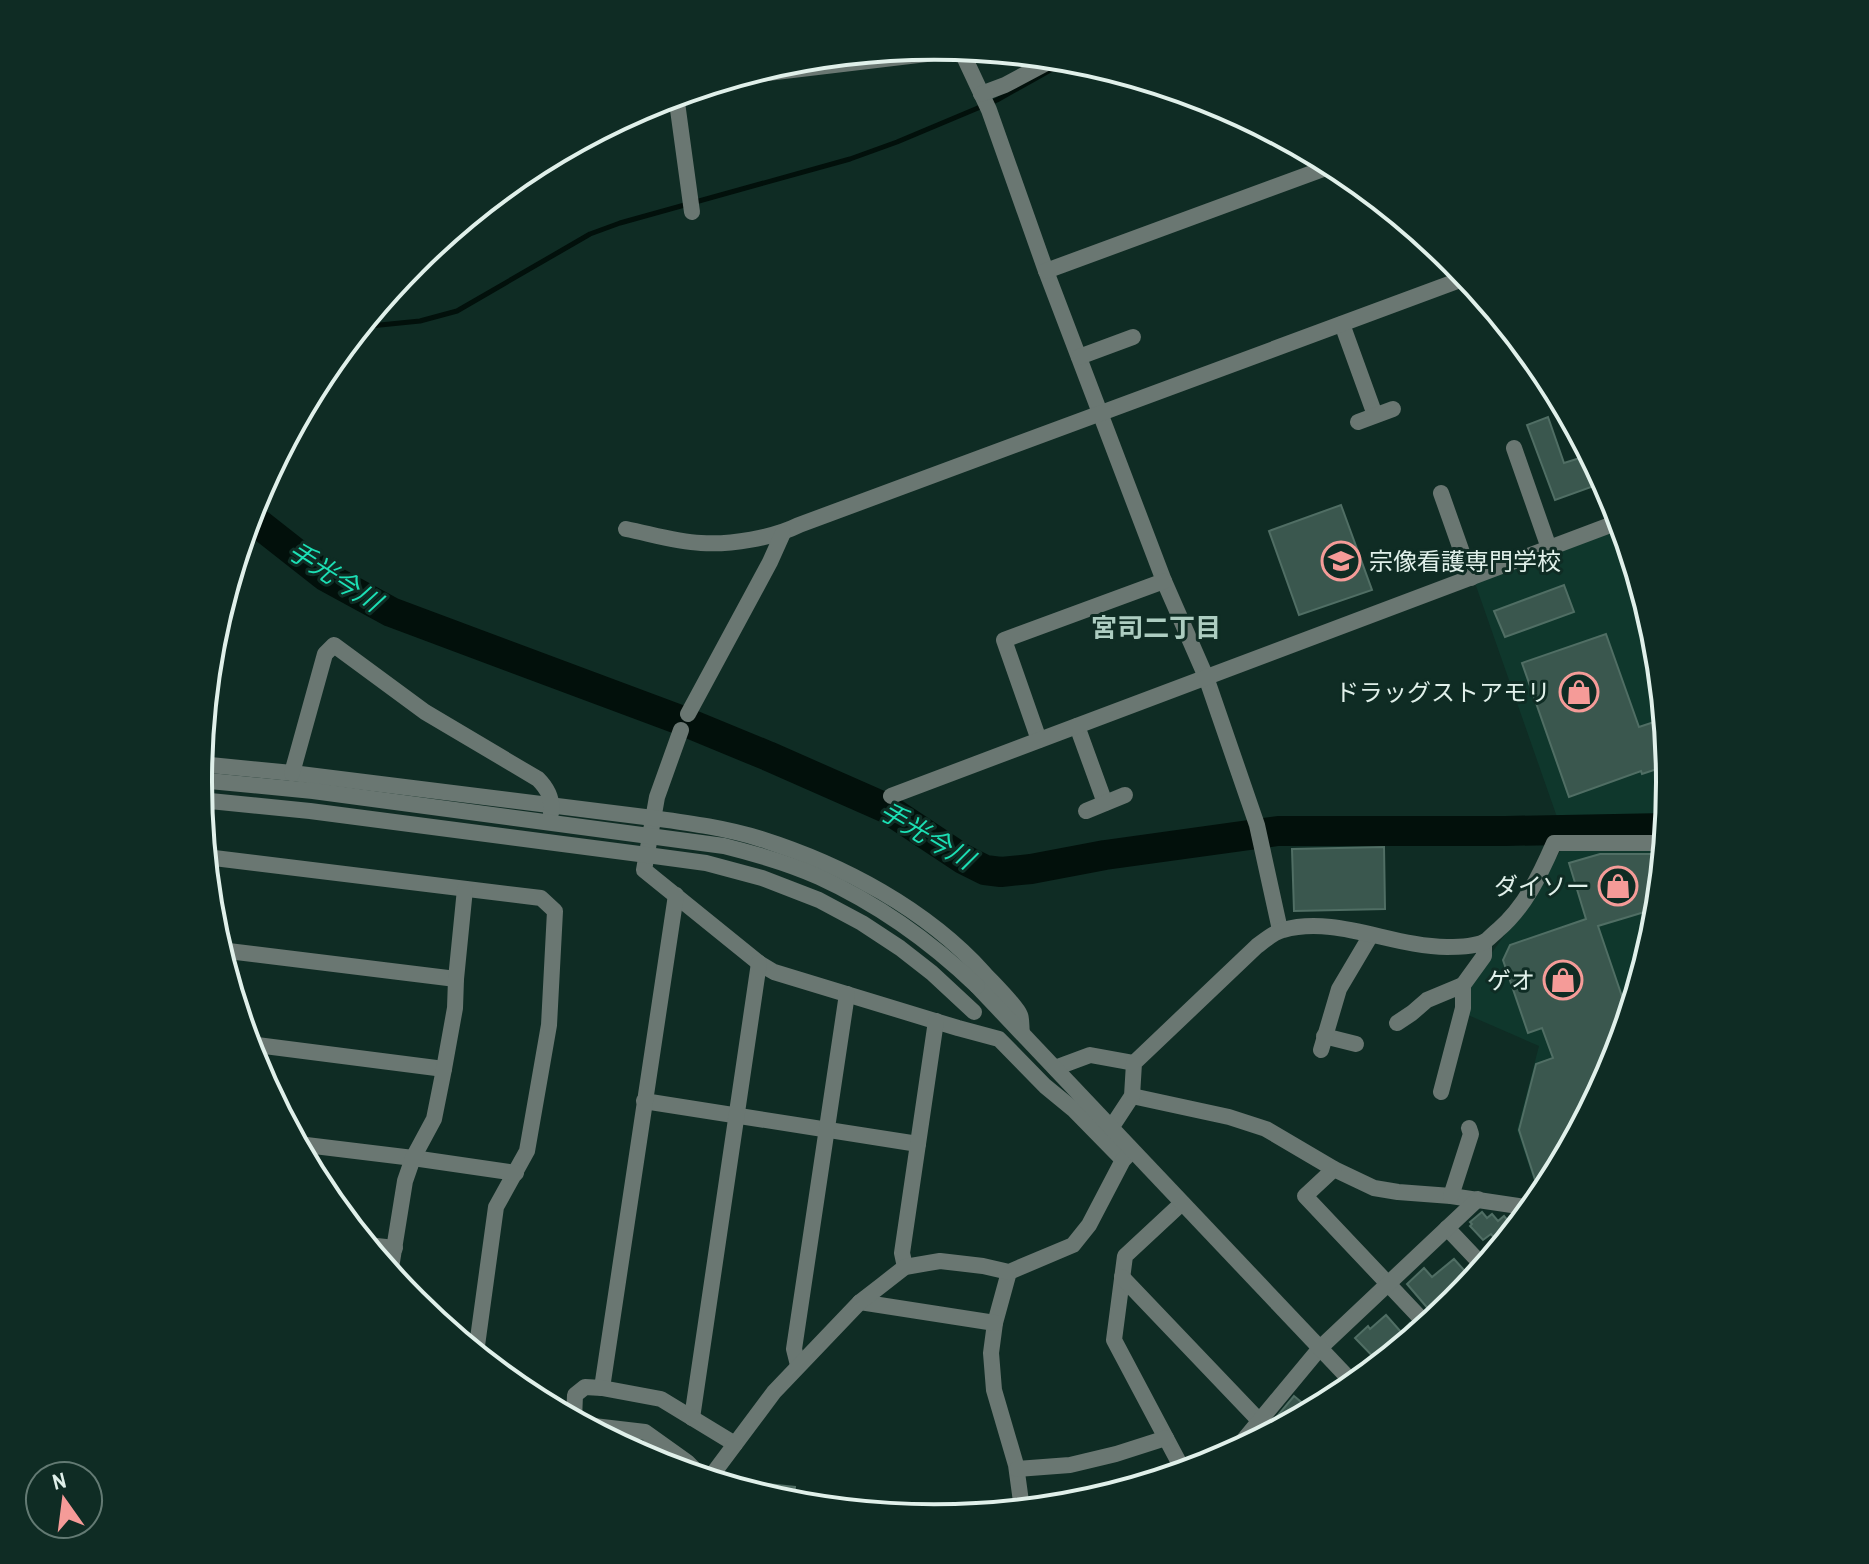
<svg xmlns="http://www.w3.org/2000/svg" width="1869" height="1564" font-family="'Archivo Narrow','Noto Sans JP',sans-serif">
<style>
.built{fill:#0f372c}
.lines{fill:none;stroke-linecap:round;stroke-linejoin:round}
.stream{stroke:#02100b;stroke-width:5}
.river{stroke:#02100b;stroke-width:30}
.building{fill:#3a574e;stroke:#506e64;stroke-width:2}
.minor{stroke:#6a7772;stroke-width:16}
.tertiary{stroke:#6a7772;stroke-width:16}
.tertiary-bridge{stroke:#6a7772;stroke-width:16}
.labels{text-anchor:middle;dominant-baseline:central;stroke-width:6;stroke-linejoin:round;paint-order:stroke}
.poi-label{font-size:24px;fill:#e0f0ea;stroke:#0f2c24;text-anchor:end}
.water-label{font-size:26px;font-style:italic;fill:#1cdfb4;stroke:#0f2c24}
.neighbourhood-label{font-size:26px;font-weight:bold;fill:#adcdc1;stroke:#0f2c24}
.rim{fill:none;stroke:#e0f0ea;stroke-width:4}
</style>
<rect width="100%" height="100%" fill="#0f2c24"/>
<path class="built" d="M1623,529L1656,639L1670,782L1656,926L1614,1064L1546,1191L1540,1199L1517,1130L1539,1046L1468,1015L1470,983L1534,894L1561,850L1564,837L1475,583Z"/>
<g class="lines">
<path class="stream" d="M360,327L420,321L457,311L590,234L620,223L850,159L897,142L997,100L1070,59"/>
<path class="river" d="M250,517L325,576L391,612L683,721L768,756L886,808L963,859L985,870L1001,872L1031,869L1105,855L1278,831H1505L1666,828"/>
</g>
<g class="building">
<path d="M1548,417L1564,463L1583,457L1594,486L1555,500L1527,425Z"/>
<path d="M1341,505L1372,590L1299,615L1269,531Z"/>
<path d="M1564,585L1574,612L1505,637L1494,611Z"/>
<path d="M1606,634L1639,727L1657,721L1667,751L1669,765L1642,774L1641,771L1569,797L1522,663Z"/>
<path d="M1384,847L1385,909L1294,911L1292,849Z"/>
<path d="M1600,854H1663L1658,908L1598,926L1629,1017L1614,1064L1546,1191L1541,1198L1519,1130L1536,1064L1553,1058L1542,1028L1528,1033L1503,960L1510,945L1586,919L1569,863Z"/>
<path d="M1482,1212L1487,1218L1492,1214L1498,1221L1504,1216L1515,1229L1501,1246L1491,1234L1483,1240L1470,1226L1472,1224L1470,1222Z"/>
<path d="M1454,1259L1473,1280L1452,1300L1455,1303L1436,1318L1407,1284L1424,1268L1432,1277Z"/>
<path d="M1386,1315L1401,1332L1410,1323L1419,1332L1380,1364L1355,1338L1368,1326L1370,1329Z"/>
<path d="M1294,1396L1306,1406L1300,1411L1304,1415L1280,1428L1274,1420Z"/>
<path d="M739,1481L795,1487L793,1504L738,1488Z"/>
</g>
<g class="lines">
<g class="minor">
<path d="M960,48L989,110L1046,271L1164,581L1206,677L1257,825L1280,930"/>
<path d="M734,77L960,50"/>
<path d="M981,94L1005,85L1056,58"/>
<path d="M676,95L692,212"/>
<path d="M1046,271L1334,165"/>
<path d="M1342,324L1375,415"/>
<path d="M1079,357L1133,337"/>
<path d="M1358,422L1393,409"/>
<path d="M1514,448L1549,548"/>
<path d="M1441,493L1471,578"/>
<path d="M626,529C651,534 676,542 701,543C730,545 773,538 799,525L1468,277"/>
<path d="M688,714L770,562L783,533"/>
<path d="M1077,726L1105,803"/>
<path d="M681,730L657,797L644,870L759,963L774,972L958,1028L999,1039L1045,1086L1073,1109L1123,1160"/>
<path d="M1039,740L1004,640L1164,581"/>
<path d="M200,764L292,773L653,818C689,823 726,828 761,839C843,865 926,909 984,973C992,982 1017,1006 1020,1015C1022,1020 1021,1028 1022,1033"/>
<path d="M292,773L325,654L334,645L425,712L538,779C548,789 553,799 551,813"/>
<path d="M891,796L1621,521"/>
<path d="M200,800L310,811L647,855L706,863L762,878L819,900L862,923L900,948L932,973L974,1012"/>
<path d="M1086,811L1125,795"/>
<path d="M206,857L541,898L555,911L549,1025L527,1151L496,1207L476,1353"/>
<path d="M220,950L456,979"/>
<path d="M1397,1023L1412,1013L1427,1000L1463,985"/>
<path d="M1324,1036L1356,1044"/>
<path d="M249,1044L444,1069"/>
<path d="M1321,1050L1339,989L1371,935"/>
<path d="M1055,1068L1090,1055L1134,1063"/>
<path d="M1441,1092L1463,1008V985L1484,956V942"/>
<path d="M1132,1096L1229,1117L1266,1129L1334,1169L1374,1188L1398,1192L1451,1196L1532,1208"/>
<path d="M644,1101L918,1144"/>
<path d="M1111,1128L1132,1096L1134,1063L1257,946C1265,940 1274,932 1283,930C1335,915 1393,947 1447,947C1458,947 1473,947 1484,942C1488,940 1493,934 1498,930C1525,907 1540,875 1554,843H1665"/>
<path d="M298,1144L413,1158L516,1173"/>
<path d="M1334,1169L1305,1196L1427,1325"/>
<path d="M1451,1196L1471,1134L1469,1128"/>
<path d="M1182,1203L1125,1256L1114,1340L1184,1472"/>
<path d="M1447,1228L1484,1267"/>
<path d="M367,1245L395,1248"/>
<path d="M905,1267L902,1253L936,1021"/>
<path d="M1009,1272L995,1323L991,1353L994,1390L1016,1465L1022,1509"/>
<path d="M390,1274L405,1181L413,1158L434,1119L444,1069L455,1008L456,979L465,889"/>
<path d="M1122,1277L1271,1433"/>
<path d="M860,1302L995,1323"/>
<path d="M798,1365L794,1349L847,994"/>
<path d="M602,1388L676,895"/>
<path d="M692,1418L759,963"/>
<path d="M574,1420L575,1395L585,1387L602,1388L661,1399L735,1444"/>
<path d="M585,1425L645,1432L687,1462L702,1477"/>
<path d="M1232,1454L1320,1348L1478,1199"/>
<path d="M1017,1469L1070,1465L1116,1454L1166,1438"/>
<path d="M709,1479L774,1392L860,1302L882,1285L905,1267L940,1261L983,1266L1009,1272L1073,1245L1089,1225L1123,1160L1131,1152"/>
</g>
<path class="tertiary" d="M977,986L1355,1385"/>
<path class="tertiary-bridge" d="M199,780L313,791L724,846C756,854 788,863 819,877C878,904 930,941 977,986"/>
</g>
<defs>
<symbol id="university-ring" viewBox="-11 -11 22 22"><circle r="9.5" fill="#0f2c24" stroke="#f59b98" stroke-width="1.5"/><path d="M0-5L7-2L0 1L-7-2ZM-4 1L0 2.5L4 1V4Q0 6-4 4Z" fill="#f59b98"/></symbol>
<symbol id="shop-ring" viewBox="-11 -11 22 22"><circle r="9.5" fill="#0f2c24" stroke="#f59b98" stroke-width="1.5"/><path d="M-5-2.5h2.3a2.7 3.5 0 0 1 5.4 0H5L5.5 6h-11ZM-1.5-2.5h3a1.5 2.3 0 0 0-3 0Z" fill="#f59b98"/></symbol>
</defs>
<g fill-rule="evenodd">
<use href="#university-ring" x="1319" y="539" width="44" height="44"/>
<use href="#shop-ring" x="1557" y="670" width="44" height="44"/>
<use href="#shop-ring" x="1596" y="864" width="44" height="44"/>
<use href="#shop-ring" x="1541" y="958" width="44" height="44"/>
</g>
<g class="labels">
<g class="poi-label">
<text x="1369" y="561" text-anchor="start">宗像看護専門学校</text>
<text x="1551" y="692">ドラッグストアモリ</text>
<text x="1590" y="886">ダイソー</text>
<text x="1535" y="980">ゲオ</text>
</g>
<g class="water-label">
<text transform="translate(335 576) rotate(33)">手光今川</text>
<text transform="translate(927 835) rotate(31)">手光今川</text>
</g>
<g class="neighbourhood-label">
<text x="1156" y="627">宮司二丁目</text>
</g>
</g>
<path d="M0 0H1869V1564H0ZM212 782a722 722 0 1 1 1444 0a722 722 0 1 1-1444 0Z" fill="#0f2c24" fill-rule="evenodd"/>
<path class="rim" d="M212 782a722 722 0 1 1 1444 0a722 722 0 1 1-1444 0Z"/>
<g transform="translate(64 1500) rotate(346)"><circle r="38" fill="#0f2c24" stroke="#637a73" stroke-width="2"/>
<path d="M0-6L14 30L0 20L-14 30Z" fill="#f59b98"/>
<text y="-12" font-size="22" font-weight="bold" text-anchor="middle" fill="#e0f0ea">N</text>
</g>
</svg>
